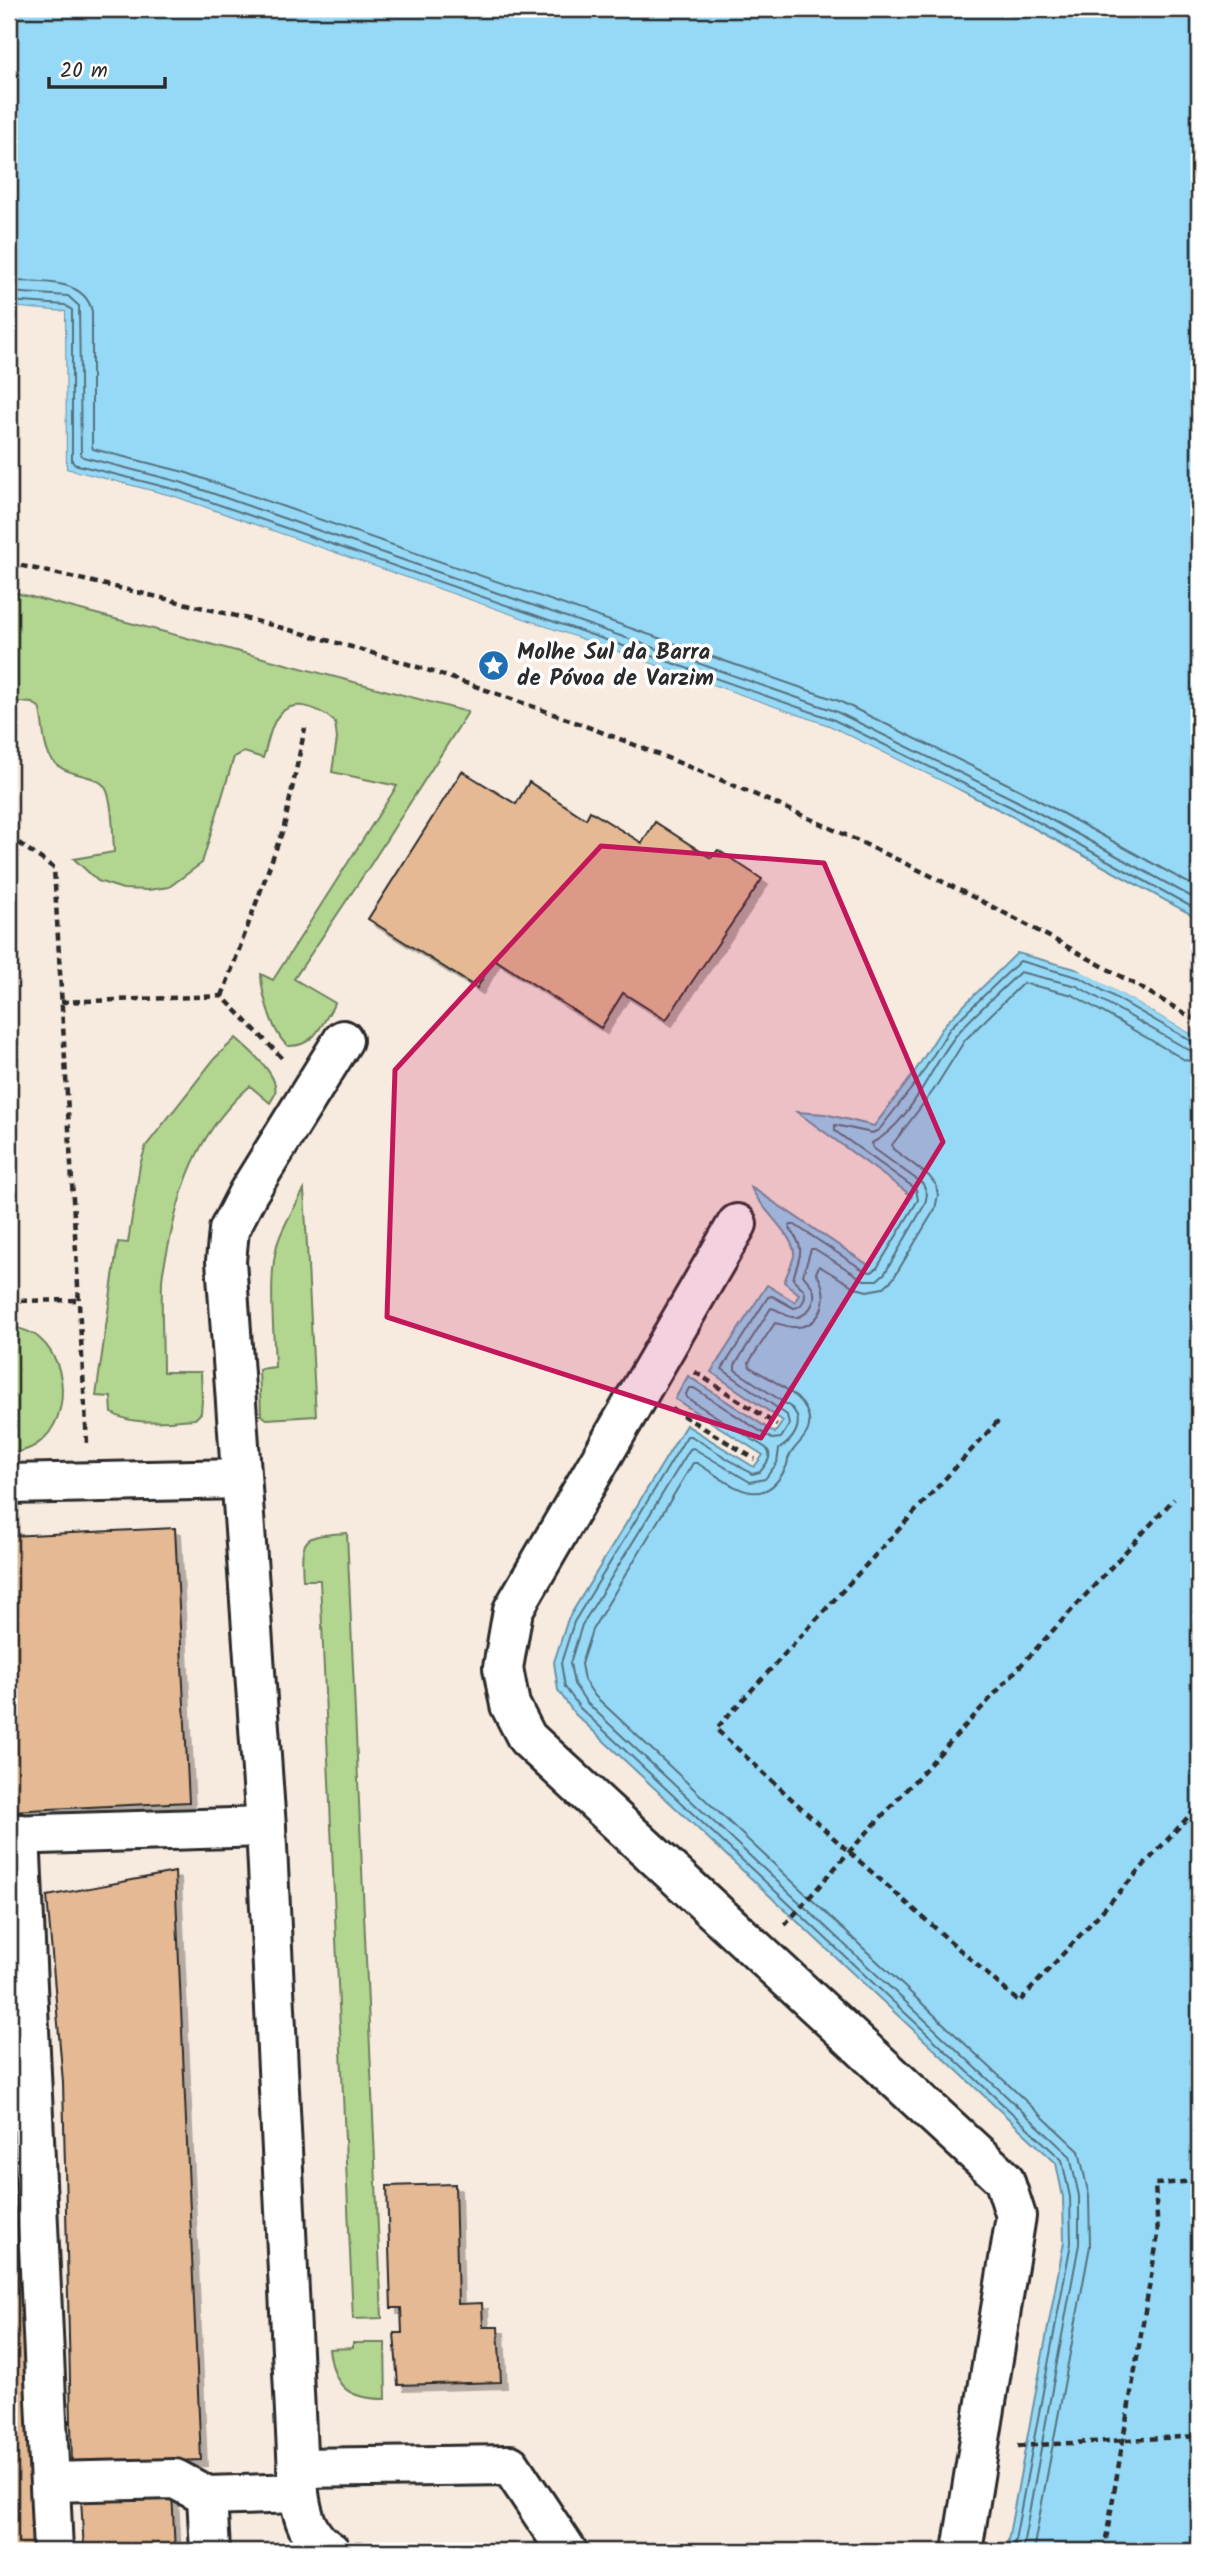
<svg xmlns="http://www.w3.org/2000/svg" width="1208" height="2560" font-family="Kalam,sans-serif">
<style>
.green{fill:#b2d590;stroke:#6e805e;stroke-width:2}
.water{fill:#96d9f7;stroke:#6b93a5;stroke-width:2}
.pier{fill:#f7eadf}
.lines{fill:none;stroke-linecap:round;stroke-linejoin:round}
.shore{stroke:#56717d;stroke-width:2}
.building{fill:#e4b994;stroke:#2b2b2b;stroke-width:2;filter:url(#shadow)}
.minor-casing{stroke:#2b2b2b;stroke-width:44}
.path{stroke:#2b2b2b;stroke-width:4.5;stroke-dasharray:7 5;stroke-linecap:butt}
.minor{stroke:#fff;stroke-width:38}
.marked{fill:#c2185b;fill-opacity:0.2;stroke:#c2185b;stroke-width:5;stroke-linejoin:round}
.labels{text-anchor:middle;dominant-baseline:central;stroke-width:7;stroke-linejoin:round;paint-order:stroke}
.poi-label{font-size:23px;font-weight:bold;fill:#2b2b2b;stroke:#fff;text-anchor:start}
</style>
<defs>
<filter id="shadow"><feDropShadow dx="6" dy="6" stdDeviation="0" flood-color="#0004"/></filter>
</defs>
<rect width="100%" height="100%" fill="#f7eadf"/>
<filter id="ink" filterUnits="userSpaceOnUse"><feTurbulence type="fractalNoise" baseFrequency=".0143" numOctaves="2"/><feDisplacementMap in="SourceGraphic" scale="14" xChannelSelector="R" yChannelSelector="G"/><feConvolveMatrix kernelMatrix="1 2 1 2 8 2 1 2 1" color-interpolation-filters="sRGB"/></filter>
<g filter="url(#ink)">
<g class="green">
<path d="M9,591L468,712L369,867L294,979L335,1003C322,1024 315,1047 288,1046C273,1035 261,992 261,974L273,980L397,786L332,772L337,739L335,722C318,707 289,695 275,721C269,732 267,747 263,758L244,752L234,757L202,863L169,887L148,890L123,889L98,881L74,859L114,852C113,837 113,799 105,787C93,771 61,779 49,755C42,742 44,722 39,707L32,703L9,701Z"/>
<path d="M236,1038C248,1049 280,1075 275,1093C275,1096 272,1099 270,1103L250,1086C202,1128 182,1178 170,1239C167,1253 163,1267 162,1281C161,1312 163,1342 163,1372H201L202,1400L201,1413L195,1419C170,1420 134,1427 112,1413L111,1397L96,1396L118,1242L128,1243L140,1165L146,1146L215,1058Z"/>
<path d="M304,1190L316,1416L267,1419L261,1415L259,1369L275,1367C274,1332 268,1279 277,1245C283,1225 294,1208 304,1190Z"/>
<path d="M9,1326C18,1328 32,1331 39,1338C78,1371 67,1451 9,1453Z"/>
<path d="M347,1533L382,2318L353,2319L320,1580H303C300,1535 304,1536 347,1533Z"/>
<path d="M353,2343H385L386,2399C348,2399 334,2388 329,2349L353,2348Z"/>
</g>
<g class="water">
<path d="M9,9H1199V919L1008,814L829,726L175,497L66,469L65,312L9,307Z"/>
<path d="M1017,953L1083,971L1199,1038V2551H1006L1064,2242L1063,2197L1056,2163L574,1713L558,1690L554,1662L568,1619L686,1425L754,1467L763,1455L675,1399L688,1376L775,1433L783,1421L711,1372L767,1285L795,1302L799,1294L784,1282C787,1274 792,1264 794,1256C797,1237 758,1207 751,1187L870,1266L912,1196L797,1112L825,1114L874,1126L912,1076L945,1024Z"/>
</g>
<g class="pier">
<path d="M9,307L65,312L66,469L175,497L829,726L951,786L1199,920V923L1006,817L828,729L174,500L64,472L62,469V315L9,311Z"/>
<path d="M1067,963L1085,968L1199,1034V1038Z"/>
</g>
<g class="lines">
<g class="shore">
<path d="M9,281C36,282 86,277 92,312V446L93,449L184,472L839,701L1020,790L1199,889"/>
<path d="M9,292L68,296L79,306L81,454L83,457L180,482L835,711L1015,800L1199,901"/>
<path d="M9,301L65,305L72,310V461L74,464L177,490L832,719L1011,807L1199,911"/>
<path d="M1013,2551L1071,2243L1070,2197L1062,2160L580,1708L565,1687L561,1663L574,1622L687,1436H691L752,1474L760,1472C766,1464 774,1456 766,1448L687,1398L686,1394L689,1388H694L772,1439L781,1438L789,1425L787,1415L722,1369L768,1297L772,1296L794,1308C802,1307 807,1298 804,1290L793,1279C799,1256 807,1250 790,1229V1225H795L865,1271L872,1272L877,1268L918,1200L916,1189L835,1131V1125L872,1133L879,1130L918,1080L950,1028L1020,961L1081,978L1193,1042L1199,1043"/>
<path d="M1022,2551L1079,2244V2196L1070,2156L587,1703L574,1684L570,1663L582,1625L690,1449L693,1448L750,1482L765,1479L777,1463L779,1449C794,1440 805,1423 792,1408L735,1370V1365L771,1308C779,1309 784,1316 792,1317C806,1319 818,1302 813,1289C811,1283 806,1280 803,1275L811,1249H815L864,1280H877L885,1273L925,1204L927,1194L923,1184L873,1148L872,1143C912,1123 930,1066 958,1033C977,1011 1000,992 1020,972L1077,986L1189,1050L1199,1052"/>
<path d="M1033,2551L1090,2246L1089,2196L1079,2151L595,1696L584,1680L581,1664L592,1630L693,1463H697C728,1482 763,1516 786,1467C788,1464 787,1460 789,1457C793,1447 804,1441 808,1430C818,1400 770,1380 750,1367L749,1362L775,1323C782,1324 789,1328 797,1327C825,1325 830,1292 816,1273L819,1266L856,1288L867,1291L883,1288L893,1279L935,1209L938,1195L936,1185L929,1176L893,1149L892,1145L933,1091L965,1040L1023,983L1073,995L1185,1060L1199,1063"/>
</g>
</g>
<g class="building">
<path d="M462,771L516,804L529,782L586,819L590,811L642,843L655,822L711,858L718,850L762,879L666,1020L623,993L601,1028L494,959L477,988L368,919Z"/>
<path d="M175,1528L189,1802L9,1811V1536Z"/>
<path d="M175,1872L201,2460L72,2465L63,2082L47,1896Z"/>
<path d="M9,1942L32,2456L33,2551H9Z"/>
<path d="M455,2184L458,2304L482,2303L483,2327H498L501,2382L398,2385L394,2333H402L401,2308H391L387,2186Z"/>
<path d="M172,2492L175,2551H84L81,2498Z"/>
</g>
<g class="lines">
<defs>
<g id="minor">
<path d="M737,1224L513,1610L503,1668L510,1705L527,1738L1004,2179L1016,2216L962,2551"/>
<path d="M9,1484L241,1479"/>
<path d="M20,1834L53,2551"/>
<path d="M9,1835L266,1827"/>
<path d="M297,2468L510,2465L567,2551"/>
<path d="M50,2482L175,2479L207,2496L299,2493"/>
<path d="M207,2496L210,2551"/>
<path d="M330,2551C309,2539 302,2517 299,2493L266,1827L226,1261L229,1230L248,1193L343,1040"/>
</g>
</defs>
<use href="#minor" class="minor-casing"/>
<g class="path">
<path d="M9,563C151,595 295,627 433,672C699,760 959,878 1199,1022"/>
<path d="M9,836L54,868L87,1443"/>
<path d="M222,996L284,827L305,728"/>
<path d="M61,1002L222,996L285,1061"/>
<path d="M9,1301L78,1300"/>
<path d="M695,1372L777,1425"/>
<path d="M672,1409L755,1459"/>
<path d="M998,1421L716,1729L849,1852L1019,2002L1199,1805"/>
<path d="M785,1925L849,1852L1174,1499"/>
<path d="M1018,2446L1199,2436"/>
<path d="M1104,2551L1158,2235L1155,2184L1199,2181"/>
</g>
<use href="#minor" class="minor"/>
</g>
</g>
<path class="marked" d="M601,846L824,863L943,1142L761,1438L387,1317L395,1070Z"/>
<defs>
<symbol id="sight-disc" viewBox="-11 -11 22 22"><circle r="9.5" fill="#1f6fb2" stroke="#fff"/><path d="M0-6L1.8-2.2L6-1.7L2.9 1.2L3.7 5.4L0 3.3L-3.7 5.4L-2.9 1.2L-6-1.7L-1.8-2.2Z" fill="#fff"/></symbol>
</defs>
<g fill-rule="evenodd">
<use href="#sight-disc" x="476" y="648" width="35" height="35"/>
</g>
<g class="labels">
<g class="poi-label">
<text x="517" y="653">Molhe Sul da Barra<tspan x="517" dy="26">de Póvoa de Varzim</tspan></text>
</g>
</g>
<rect width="1208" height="2560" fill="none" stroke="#fff" stroke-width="35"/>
<rect x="18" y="18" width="1173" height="2525" fill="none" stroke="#2b2b2b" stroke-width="2.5" filter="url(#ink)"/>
<path d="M49 77v10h116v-10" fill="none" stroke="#2b2b2b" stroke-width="3.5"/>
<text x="60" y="77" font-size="21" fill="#2b2b2b" stroke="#ffffff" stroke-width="5" paint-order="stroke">20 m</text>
</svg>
